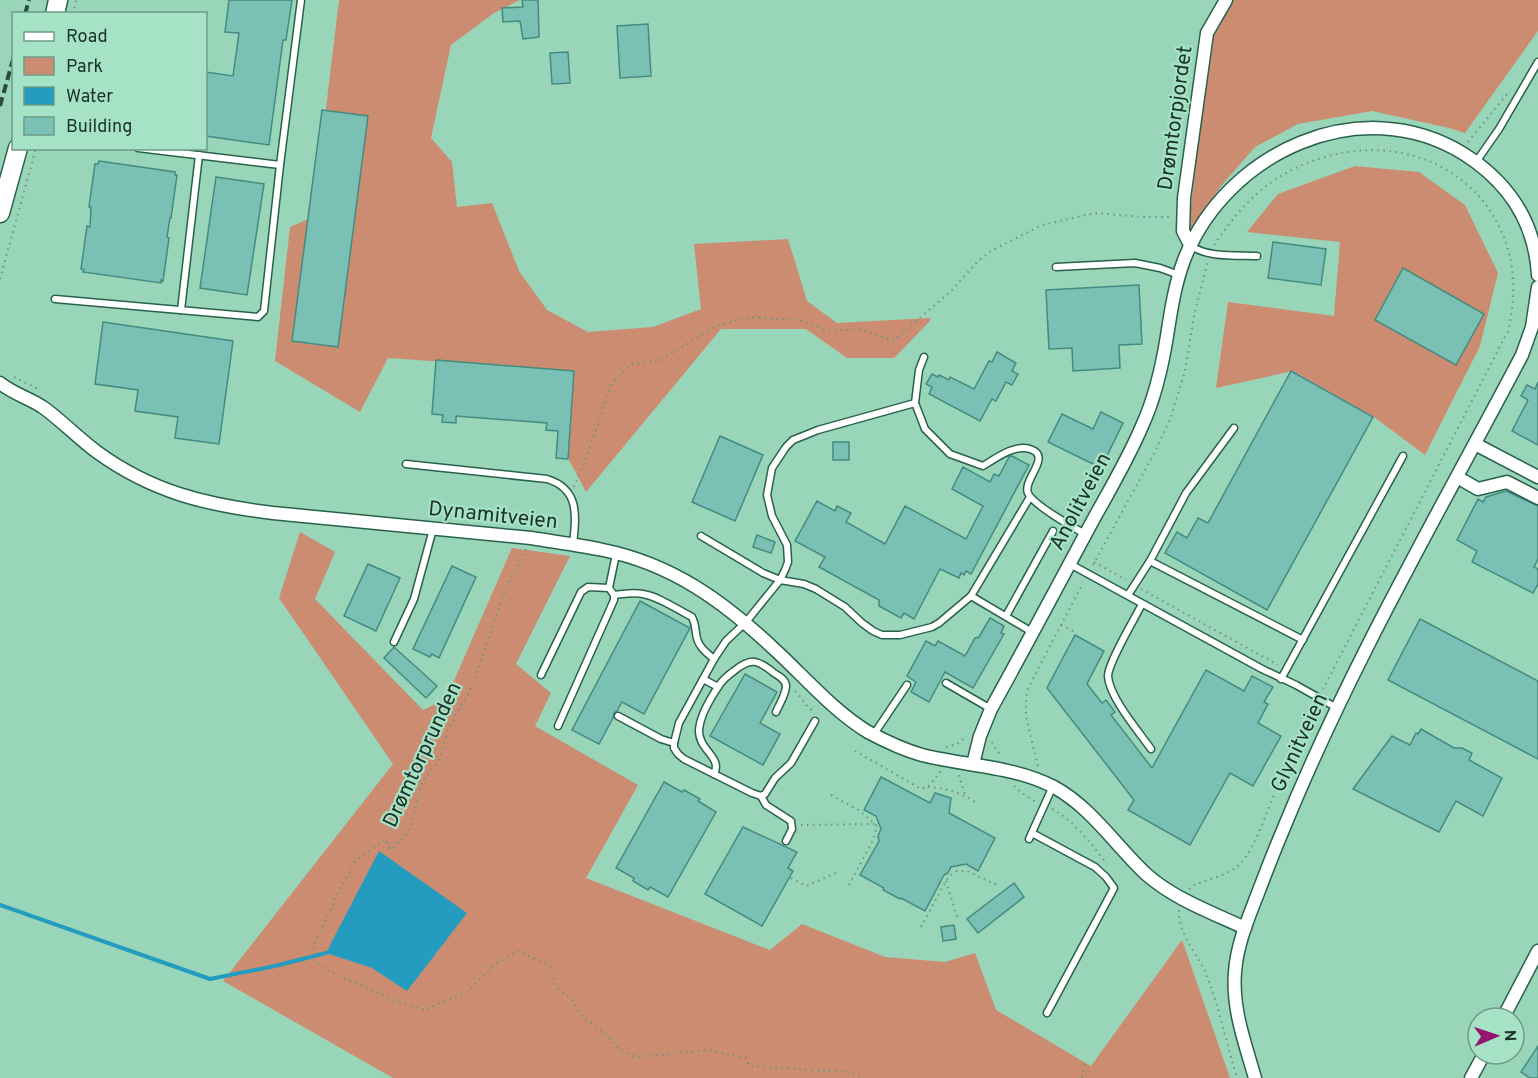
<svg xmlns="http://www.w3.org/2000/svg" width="1538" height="1078" font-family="Overpass,sans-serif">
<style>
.green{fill:#cc8c72}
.water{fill:#239cbf}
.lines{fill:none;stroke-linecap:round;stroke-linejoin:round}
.stream{stroke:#239cbf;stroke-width:4}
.building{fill:#7ac0b5;stroke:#448b80;stroke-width:1.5}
.lane-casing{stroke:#28624a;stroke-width:9}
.street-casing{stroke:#28624a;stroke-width:15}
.secondary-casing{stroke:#28624a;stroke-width:21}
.path{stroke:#699781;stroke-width:2;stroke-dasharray:1.5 4.5;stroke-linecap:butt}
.lane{stroke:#fff;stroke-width:6}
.street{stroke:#fff;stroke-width:12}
.secondary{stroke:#fff;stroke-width:18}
.rail{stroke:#2d4a3c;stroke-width:4;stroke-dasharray:9 4.5;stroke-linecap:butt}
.labels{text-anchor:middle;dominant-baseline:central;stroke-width:4.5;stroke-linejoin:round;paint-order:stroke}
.street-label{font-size:21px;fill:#1b3328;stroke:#a6e2c5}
</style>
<rect width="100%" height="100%" fill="#99d5b8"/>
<g class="green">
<path d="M339,0H520L494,13L451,45L431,138L452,162L457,207L492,203L519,271L547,310L588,332L653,327L701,309L694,244L788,239L807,301L837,323L930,318V321L894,358H847L806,329H721L586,492L568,458L573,371L388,358L360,412L275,361L290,227L313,217Z"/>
<path d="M1234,0H1538V31L1465,133L1449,128L1372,111L1298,124L1255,147L1221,186L1188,232L1205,85L1213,35Z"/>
<path d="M1355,166L1419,172L1465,205L1498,273L1480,346L1425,455L1374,417L1293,371L1216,388L1228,302L1334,316L1340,242L1247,232L1278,194Z"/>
<path d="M300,532L335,552L315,599L423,710L446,699L512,548L570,556L516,664L551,693L535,726L638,785L586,878L770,950L802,924L885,957L945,962L975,953L996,1010L1091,1066L1182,940L1230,1078H393L223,981L393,764L279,598Z"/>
</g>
<path class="water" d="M379,851L467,913L407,991L372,968L326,953Z"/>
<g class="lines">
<path class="stream" d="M0,905L210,979L275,966L326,953"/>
</g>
<g class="building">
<path d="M229,0H292L286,40H283L269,145L206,136V72L233,76L239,33L225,32Z"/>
<path d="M522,0H538L539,37L523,39L520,21L503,22L502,8L523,7Z"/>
<path d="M648,24L651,76L620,78L617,26Z"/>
<path d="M568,52L570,83L552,84L550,53Z"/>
<path d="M322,110L368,116L338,347L292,341Z"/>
<path d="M99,161L175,172V175H177L171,218H170L167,237L169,238L163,281L161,280V283L83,272L84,270L81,269L87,226L90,227L91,207H89L95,164H98Z"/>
<path d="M216,177L264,184L247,295L200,288Z"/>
<path d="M1273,242L1326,249L1321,285L1268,278Z"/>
<path d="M1403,268L1484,314L1456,365L1375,320Z"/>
<path d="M1139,285L1142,344L1119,345L1120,368L1073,371L1072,348L1049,349L1046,290Z"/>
<path d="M103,322L233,341L219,444L175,438L178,417L135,411L138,390L95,384Z"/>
<path d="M997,352L1016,363L1012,371L1018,374L1012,385L1006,382L996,401L992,399L980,421L929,394L932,387L926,384L932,374L938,377L939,375L949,380L950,377L974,389L989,361L992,362Z"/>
<path d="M436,360L574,371L568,459L556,458L558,431L546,430L547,423L456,416V423L442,422L443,415L432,414Z"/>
<path d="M1291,371L1373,417L1267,610L1165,553L1177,532L1187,538L1198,518L1208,523Z"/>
<path d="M1538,382V445L1512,431L1528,400L1521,396L1527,385L1535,389Z"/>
<path d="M1101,412L1123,423L1101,468L1048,442L1062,414L1093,429Z"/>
<path d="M720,436L763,455L735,521L692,502Z"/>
<rect x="833" y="442" width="16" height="18"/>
<path d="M1012,456L1029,465L971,574L966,571L964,575L961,573L959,578L940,569L914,619L904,613L901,618L879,606V600L819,567L825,557L795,541L817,501L835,511L837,506L851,513L846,522L885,544L905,506L966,539L983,506L952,489L963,467L990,482L994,474L999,476L1009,457Z"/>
<path d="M1506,491L1538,506V559L1534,567L1538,569V584L1533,593L1472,562L1477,551L1457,540L1478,499L1483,502L1486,497Z"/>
<path d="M757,535L775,542L771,553L753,547Z"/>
<path d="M368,564L400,578L376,631L344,616Z"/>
<path d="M452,566L476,577L439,658L432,654L430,657L413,649Z"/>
<path d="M640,601L690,628L644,714L622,702L617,711L614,713L613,718L599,744L572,730Z"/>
<path d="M990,618L1004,626L1001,633L1004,634L973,688L945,672L929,702L911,692L916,682L907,676L926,641L935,646L938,641L965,656L975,638L979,637Z"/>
<path d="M1420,619L1538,681V759L1388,680Z"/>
<path d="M1075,635L1104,651L1087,684L1102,703L1106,700L1115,712L1111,715L1152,768L1206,670L1244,691L1252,676L1273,687L1264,702L1268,704L1258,723L1281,736L1253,786L1230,773L1190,845L1128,810L1134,800L1047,688Z"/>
<path d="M394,647L437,686L426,698L384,658Z"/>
<path d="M745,674L777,692L760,723L780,734L763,765L710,736Z"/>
<path d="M1421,729L1454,748H1462L1472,753L1469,760L1502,778L1483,816L1456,801L1439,832L1353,789L1392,736L1410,745L1416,733L1418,734Z"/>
<path d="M881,777L930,803L935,793L951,798L949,813L995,838L978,871L966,864L951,867L948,873L944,875L925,911L901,898L900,899L883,890L884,888L860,875L879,841L878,836L881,829L876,816L864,810Z"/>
<path d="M664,782L682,792L684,790L700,799L698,801L716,812L668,897L650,887L648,890L633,881L634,878L616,868Z"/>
<path d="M743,827L797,852L788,868L793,871L762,926L705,894Z"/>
<path d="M1014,883L1024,897L978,933L967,919Z"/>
<path d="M954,925L956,939L943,941L941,927Z"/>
<path d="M1538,1046V1078H1530L1521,1072Z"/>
</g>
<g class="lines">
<defs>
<g id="lane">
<path d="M138,148L280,165"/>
<path d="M1476,162L1499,129L1538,62"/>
<path d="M1191,245C1204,258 1240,255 1257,256"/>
<path d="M1056,267L1135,263L1160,268L1179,275"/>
<path d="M55,299L258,317L264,311L280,165L301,0"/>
<path d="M181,310L199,155"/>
<path d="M915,403L919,370L924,357"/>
<path d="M406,464L547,479C580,489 576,516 573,545"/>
<path d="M701,536L763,573L780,580L804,584L816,589L845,607L862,623L873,631L882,635H900L932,627L939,623L971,596L1032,632"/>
<path d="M1150,561L1303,640"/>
<path d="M1070,564L1262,669L1296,685L1337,708"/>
<path d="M614,595C624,594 634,592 643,594C660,597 676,609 692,617C695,623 695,626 696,633C697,645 704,651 714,659"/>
<path d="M1128,595L1150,561L1186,493L1234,428"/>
<path d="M971,596L1030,497"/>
<path d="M1142,604C1135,618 1108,663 1108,676C1109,697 1139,732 1151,749"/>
<path d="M1006,616L1053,531"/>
<path d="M394,642L414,599L433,529"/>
<path d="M541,675L581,592L588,587L609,588"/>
<path d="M703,679L718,687"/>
<path d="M1281,679L1403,456"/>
<path d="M946,683L991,709"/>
<path d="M618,716L661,739L674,743"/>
<path d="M815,721L791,763L775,778L765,794L761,796L752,793L684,759L678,754L674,748V743L679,723L714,659L726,641L746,622L780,580L785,570L788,562L787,545L772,516L767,495L772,468L786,447L793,440L818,430L915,403L925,429L950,454L983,466C996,458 1015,444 1030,449C1053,456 1022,480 1028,493C1032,504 1074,528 1085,534"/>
<path d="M558,726L614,600V595L609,588L616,554"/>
<path d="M874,734L907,685"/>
<path d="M714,774C723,757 698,750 699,730C700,715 710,699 718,687C722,680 727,676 734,671C751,657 758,660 774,673C779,676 786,680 786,686C786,694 779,705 776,712"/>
<path d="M761,796L766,805L791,821L792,829L786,841"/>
<path d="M1032,833L1095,867L1106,877L1114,888L1047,1013"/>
<path d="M1029,839L1053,786"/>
</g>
<g id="street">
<path d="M1191,245L1188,241L1183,231L1184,198L1207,33L1226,0"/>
<path d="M0,383C13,394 30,398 44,408C62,421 78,438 97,452C152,492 206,505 273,513L531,538C555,542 579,545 603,550C672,564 723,601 773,648C804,676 832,710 868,732C885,741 904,750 922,755C966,766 1014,766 1054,787C1092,808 1115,845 1146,874C1174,899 1211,912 1245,928"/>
<path d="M1475,444L1538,477"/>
<path d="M1464,481L1478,489L1507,482L1538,498"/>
<path d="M973,764L980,736L991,709C1023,651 1054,593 1085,535C1104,499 1126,464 1142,426C1155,398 1162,367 1167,336C1171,310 1175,284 1184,260C1226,152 1361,90 1464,154C1508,182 1535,222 1538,275"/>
<path d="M1503,1018L1538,951"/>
<path d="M1255,1078C1245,1043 1232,1009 1235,972C1237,944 1248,919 1258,893C1266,872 1274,851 1283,830C1350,665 1440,511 1522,355L1532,327L1538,287"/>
<path d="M1471,1078L1484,1054"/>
</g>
<g id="secondary">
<path d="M55,14L58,0"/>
<path d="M0,213L18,148"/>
</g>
</defs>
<use href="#lane" class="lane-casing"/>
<use href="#street" class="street-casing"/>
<use href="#secondary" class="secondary-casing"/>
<g class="path">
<path d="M73,14L76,0"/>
<path d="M1468,142L1508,93"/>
<path d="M1214,245C1243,203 1271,173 1322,158C1435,123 1538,210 1508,331L1323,689"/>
<path d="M0,279L36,148"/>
<path d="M14,377L38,389"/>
<path d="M574,487L592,442L612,383L632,364L661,360L716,326L751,317L798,320L829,331L860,329L893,341L951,291L977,262L991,251L1042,225L1095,213L1142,217H1173"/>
<path d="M526,549L505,590L483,655L468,694L449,727L439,761L422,782L409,832L391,850L385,839L355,861L336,897L315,943L313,959L326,970L397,1001L424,1010L467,992L495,964L517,951L543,962L550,967L557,988L572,1000L582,1017L604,1032L617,1047L627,1053L636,1057L709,1050L746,1058L749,1066L848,1072L863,1078"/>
<path d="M1094,562L1126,580"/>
<path d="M1093,565L1155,452L1171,417L1185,371L1194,316L1208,261"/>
<path d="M1141,589L1278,665"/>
<path d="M1061,625L1077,633"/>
<path d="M795,691C802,697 804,705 813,711"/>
<path d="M992,742L996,749L1002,756"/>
<path d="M946,747L957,744L967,736"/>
<path d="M855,751L921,789L928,787L941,771"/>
<path d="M1038,766L1026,717V704L1027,691L1039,667L1083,583"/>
<path d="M959,775L965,795"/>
<path d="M1014,786L1022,793L1036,802"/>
<path d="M928,787C946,788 961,793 975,802"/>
<path d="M831,795L860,811L877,826L874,838L847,889"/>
<path d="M1052,809C1075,821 1091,844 1107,864"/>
<path d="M801,825L876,824"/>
<path d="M791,878L806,886L836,873"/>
<path d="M946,881L958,920"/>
<path d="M1189,889L1194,885C1209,879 1229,875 1240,864C1256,848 1272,798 1281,776C1291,752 1303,728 1315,704"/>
<path d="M1179,910C1178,936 1200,956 1208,979C1220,1011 1227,1045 1237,1078"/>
<path d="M921,927L946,881L952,874L957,871H967L999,886"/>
<path d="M1082,1078L1085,1063"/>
</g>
<use href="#lane" class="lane"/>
<use href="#street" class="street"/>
<use href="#secondary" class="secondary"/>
<g class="rail">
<path d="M25,14L29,0"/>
<path d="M0,106L14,56"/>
</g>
</g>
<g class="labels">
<g class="street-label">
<text transform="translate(1176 118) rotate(-82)">Drømtorpjordet</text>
<text transform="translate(1081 502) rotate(-62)">Anolitveien</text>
<text transform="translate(493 516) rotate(6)">Dynamitveien</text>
<text transform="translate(1300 743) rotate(-65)">Glynitveien</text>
<text transform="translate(423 755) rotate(-65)">Drømtorprunden</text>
</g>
</g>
<rect x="12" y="12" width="195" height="138" fill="#a6e2c5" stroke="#6e9c86" stroke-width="1.5"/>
<rect x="24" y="32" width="30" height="9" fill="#ffffff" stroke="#6e9c86" stroke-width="1.5"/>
<text x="66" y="42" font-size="18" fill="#1b3328">Road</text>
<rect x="24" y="57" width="30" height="18" fill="#cc8c72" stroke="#6e9c86" stroke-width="1.5"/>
<text x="66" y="72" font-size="18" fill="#1b3328">Park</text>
<rect x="24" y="87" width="30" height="18" fill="#239cbf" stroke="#6e9c86" stroke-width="1.5"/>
<text x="66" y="102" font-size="18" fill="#1b3328">Water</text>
<rect x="24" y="117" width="30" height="18" fill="#7ac0b5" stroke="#6e9c86" stroke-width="1.5"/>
<text x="66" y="132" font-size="18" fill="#1b3328">Building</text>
<g transform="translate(1496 1036) rotate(88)"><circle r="28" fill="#a6e2c5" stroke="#6e9c86" stroke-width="1.5"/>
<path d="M0-4.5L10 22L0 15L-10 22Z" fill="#941570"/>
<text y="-9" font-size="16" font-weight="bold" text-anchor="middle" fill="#1b3328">N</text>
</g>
</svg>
